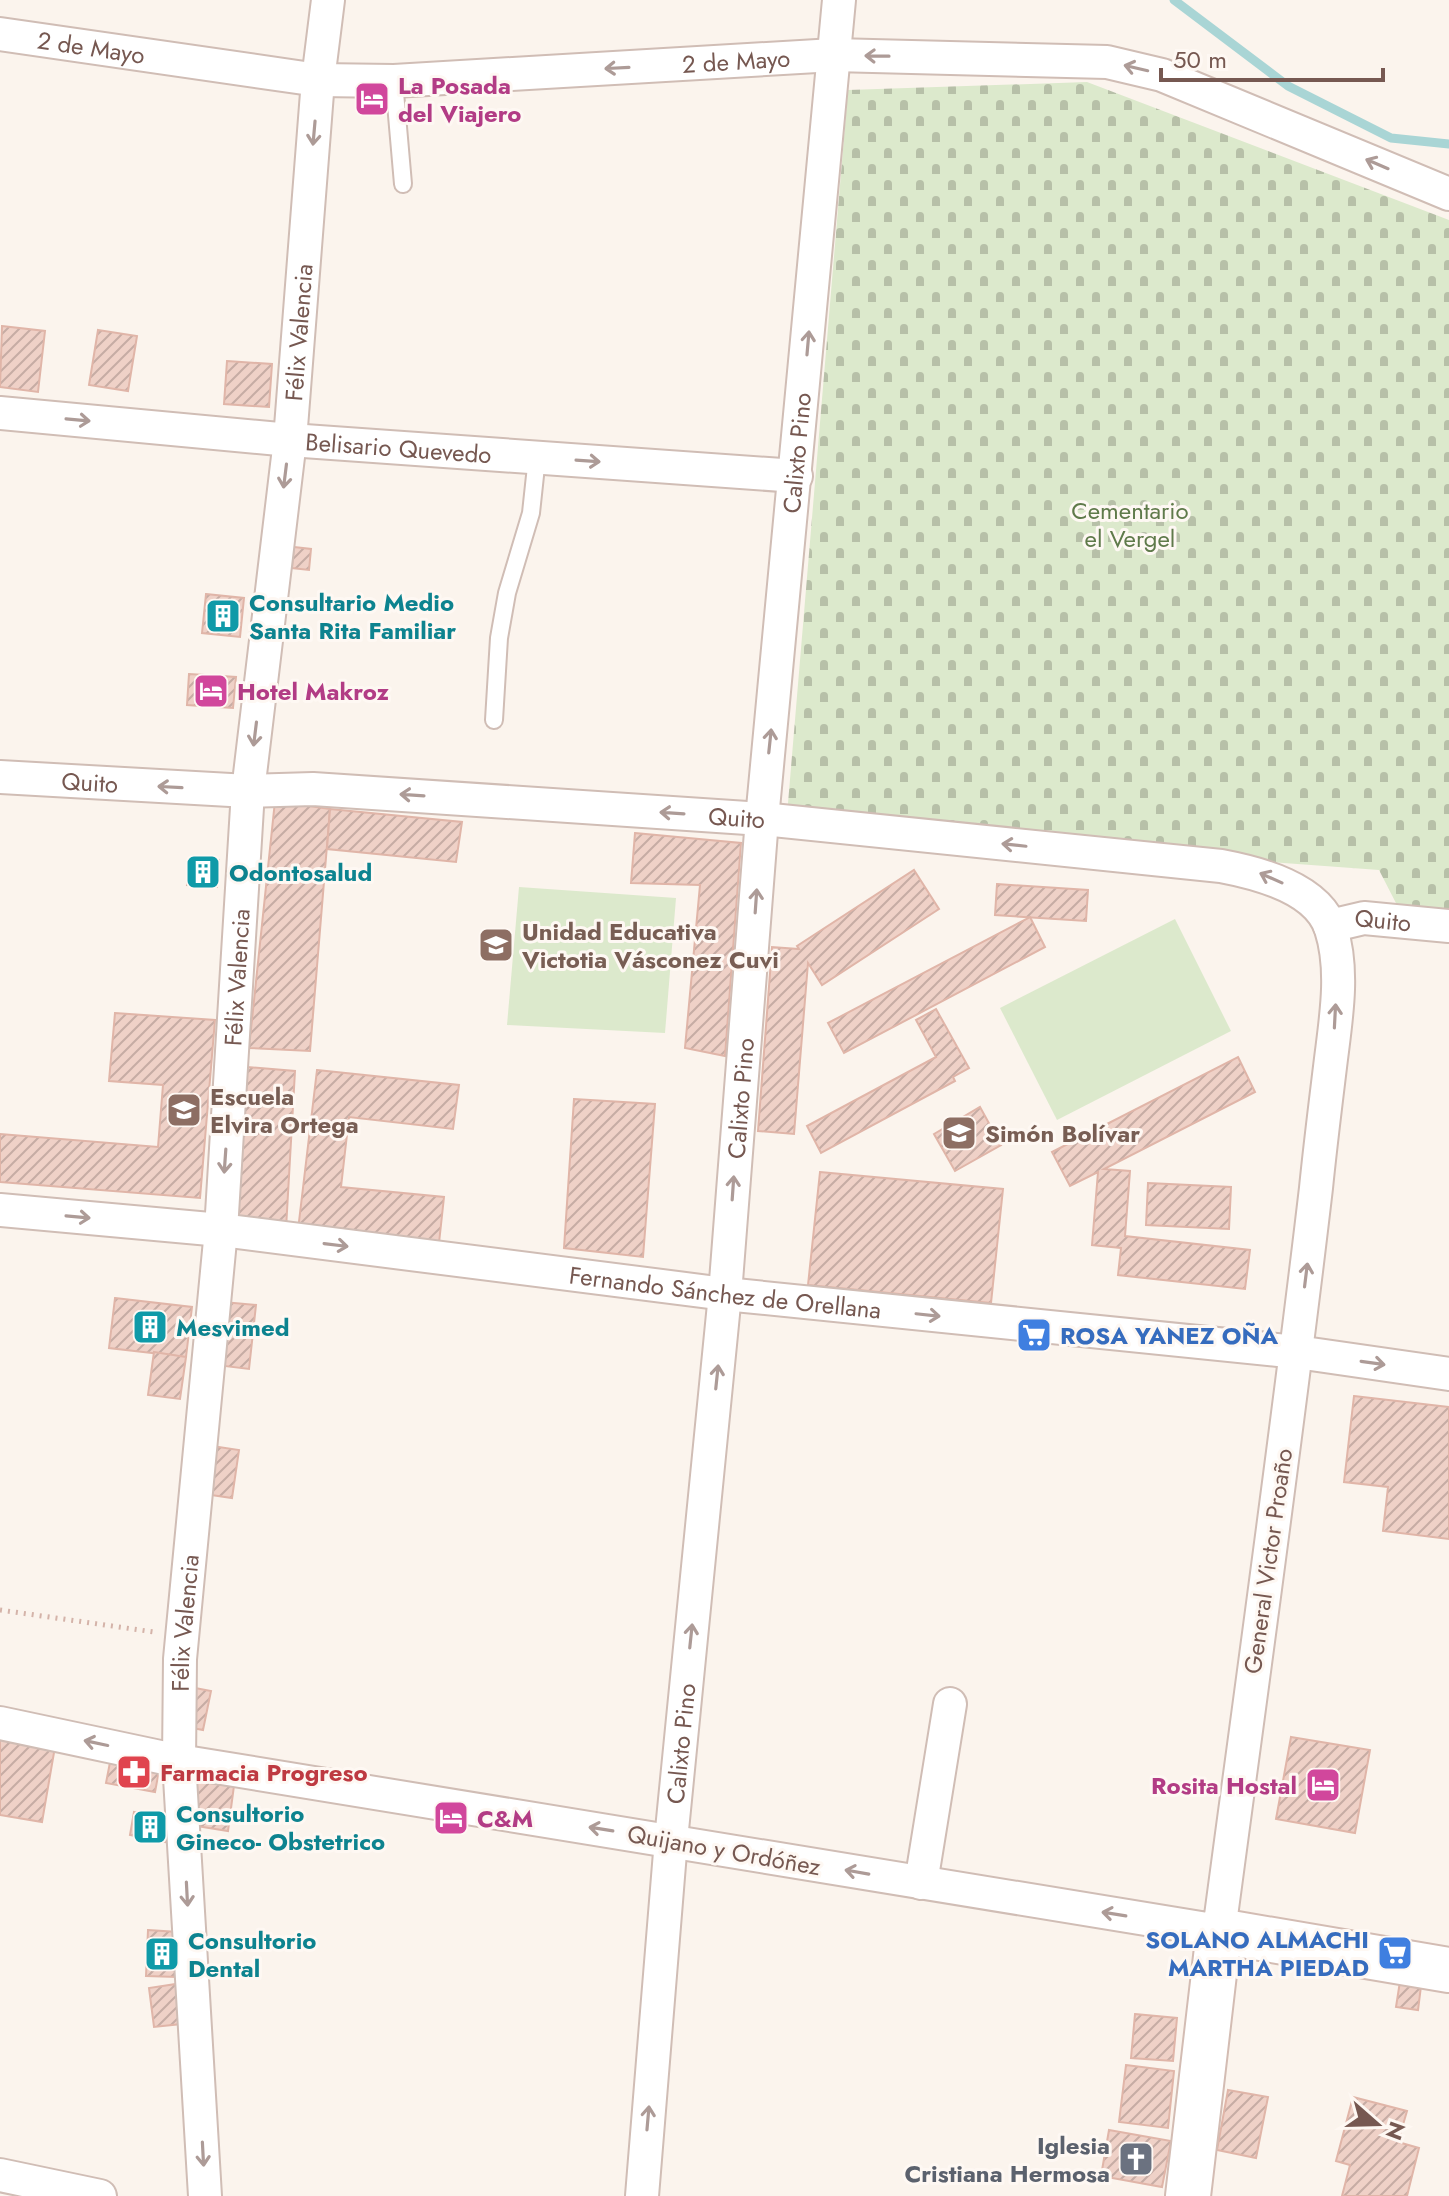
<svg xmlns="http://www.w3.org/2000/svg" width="1449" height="2196" font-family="Jost,sans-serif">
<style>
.green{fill:#dce9cc}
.cemetery{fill:url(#cemetery-stones)}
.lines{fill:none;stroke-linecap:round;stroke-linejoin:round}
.stream{stroke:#a9d5d5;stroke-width:9}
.building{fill:url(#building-hatch);stroke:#e0b5a8;stroke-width:2}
.lane-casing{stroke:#d0bdb5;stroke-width:20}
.street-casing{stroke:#d0bdb5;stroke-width:36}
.secondary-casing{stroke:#d3bcb3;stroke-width:48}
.path{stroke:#d4b3a9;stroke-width:5;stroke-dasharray:2 6;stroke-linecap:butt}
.lane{stroke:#fff;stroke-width:16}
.street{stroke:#fff;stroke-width:32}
.secondary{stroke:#fff;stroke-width:44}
.oneway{stroke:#ad9b97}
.labels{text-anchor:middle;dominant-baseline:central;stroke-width:6;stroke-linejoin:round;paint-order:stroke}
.street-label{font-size:24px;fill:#765851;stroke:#fef8f3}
.hotel-label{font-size:24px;font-weight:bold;fill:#b23c85;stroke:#fef8f3;text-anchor:start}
.park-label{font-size:24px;fill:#5f7a4a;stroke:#fef8f3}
.culture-label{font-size:24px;font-weight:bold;fill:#0d838f;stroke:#fef8f3;text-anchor:start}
.education-label{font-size:24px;font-weight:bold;fill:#785e54;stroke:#fef8f3;text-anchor:start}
.shop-label{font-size:24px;font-weight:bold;fill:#366cbe;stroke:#fef8f3;text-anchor:start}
.health-label{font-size:24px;font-weight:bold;fill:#be3a42;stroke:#fef8f3;text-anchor:start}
.worship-label{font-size:24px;font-weight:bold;fill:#5b616d;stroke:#fef8f3;text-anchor:end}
</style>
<defs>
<pattern id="cemetery-stones" width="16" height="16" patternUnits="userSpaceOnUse" patternTransform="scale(2)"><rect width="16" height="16" fill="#dce9cc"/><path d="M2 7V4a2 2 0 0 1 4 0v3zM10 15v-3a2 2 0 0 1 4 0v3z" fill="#b7c0a8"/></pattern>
<pattern id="building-hatch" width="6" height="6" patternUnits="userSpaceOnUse" patternTransform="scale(2)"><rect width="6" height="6" fill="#efd1c7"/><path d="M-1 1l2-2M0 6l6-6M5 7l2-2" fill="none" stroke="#c6aca4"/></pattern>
</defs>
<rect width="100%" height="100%" fill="#fbf4ed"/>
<g class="green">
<path d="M519,887L676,898L665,1033L507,1025Z"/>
<path d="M1175,919L1231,1031L1057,1120L1000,1008Z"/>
</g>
<path class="cemetery" d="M1087,82L1449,220V911L1398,907L1379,870L786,827L848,90Z"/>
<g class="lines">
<path class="stream" d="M1174,0L1288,86L1391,138L1449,144"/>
</g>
<g class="building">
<path d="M2,326L45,331L38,392L0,387Z"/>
<path d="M98,330L137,336L128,391L89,385Z"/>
<path d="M227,361L272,364L269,407L224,404Z"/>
<path d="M294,547L311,549L309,570L292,568Z"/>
<path d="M206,594L244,598L240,637L202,633Z"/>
<path d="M189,674L236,677L233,708L187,705Z"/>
<path d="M275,801L330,809L310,1051L249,1048Z"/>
<path d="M330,809L462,822L456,862L327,849Z"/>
<path d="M635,833L741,843L725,1056L685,1048L700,885L631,883Z"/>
<path d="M189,858L219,860L217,887L187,885Z"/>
<path d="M914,870L939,909L822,985L808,963L794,1134L758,1131L772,947L799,949L797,946Z"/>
<path d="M997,884L1088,890L1086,921L995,915Z"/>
<path d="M1030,917L1045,947L844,1053L828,1023Z"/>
<path d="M936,1009L969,1068L953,1077L955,1081L821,1153L807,1126L936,1057L916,1020Z"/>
<path d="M115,1013L215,1020L200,1198L0,1182V1134L158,1147L163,1085L109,1081Z"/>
<path d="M1238,1057L1255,1092L1104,1169L1130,1171L1125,1236L1250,1250L1245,1289L1118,1275L1121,1248L1092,1245L1098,1172L1070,1186L1052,1152Z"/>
<path d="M247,1067L295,1071L286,1229L230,1224Z"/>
<path d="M317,1070L459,1085L453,1129L349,1117L341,1187L444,1197L439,1243L298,1230Z"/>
<path d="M574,1099L655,1104L643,1257L564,1248Z"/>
<path d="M980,1107L1001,1145L955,1171L934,1134Z"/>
<path d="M820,1172L1003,1189L991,1303L808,1285Z"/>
<path d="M1148,1183L1231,1187L1229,1229L1146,1225Z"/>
<path d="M115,1298L192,1307L186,1357L109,1348Z"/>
<path d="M223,1302L256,1305L249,1369L216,1365Z"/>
<path d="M154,1352L186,1357L180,1399L148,1395Z"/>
<path d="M1354,1396L1449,1407V1539L1383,1531L1388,1487L1344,1482Z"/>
<path d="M212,1446L239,1450L232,1498L204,1494Z"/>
<path d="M190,1687L211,1691L203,1730L182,1726Z"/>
<path d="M0,1731L56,1741L42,1822L0,1815Z"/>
<path d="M1291,1737L1370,1750L1355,1833L1276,1819Z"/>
<path d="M112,1752L161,1760L155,1792L106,1783Z"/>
<path d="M198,1773L235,1778L228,1831L190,1825Z"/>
<path d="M134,1812L170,1818L165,1842L130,1835Z"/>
<path d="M148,1930L178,1932L177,1977L146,1976Z"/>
<path d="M1401,1975L1422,1978L1418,2010L1396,2007Z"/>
<path d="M176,1984L181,2024L154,2027L149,1988Z"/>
<path d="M1135,2014L1177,2018L1173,2061L1131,2058Z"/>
<path d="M1126,2065L1174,2071L1168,2128L1119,2122Z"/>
<path d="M1228,2090L1268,2097L1256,2158L1217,2150Z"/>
<path d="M1353,2097L1407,2111L1398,2142L1419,2148L1407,2196H1342L1350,2165L1336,2161Z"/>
<path d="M1109,2130L1171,2141L1162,2187L1101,2176Z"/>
</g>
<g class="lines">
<defs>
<g id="lane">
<path d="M394,81L403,184"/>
<path d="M494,720L499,638L507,593L531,513L537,457"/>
</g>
<g id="street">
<path id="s1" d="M0,34L318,80L394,81L834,55L1107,62L1162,75L1449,194"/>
<path id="s2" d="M0,413L290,440L796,476"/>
<path id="s3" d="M0,777L248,791L313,789L762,819L1221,866C1258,873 1318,888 1331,929C1345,972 1335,1024 1330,1067C1325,1108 1320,1148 1316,1188C1287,1436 1252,1683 1219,1931L179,1761L0,1723"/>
<path id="s4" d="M1330,926L1364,918L1449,926"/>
<path id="s5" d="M0,1210L221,1230L725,1294L1297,1352L1449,1374"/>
<path d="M921,1883L950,1704"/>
<path d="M0,2175L100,2196"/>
<path id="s6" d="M205,2196L179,1761L180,1659L221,1230L248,791L290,440L318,80L328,0"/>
<path id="s7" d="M642,2196L671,1840L725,1294L762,819L839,0"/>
</g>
<path id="secondary" d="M1188,2196L1219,1931L1449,1970"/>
</defs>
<use href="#lane" class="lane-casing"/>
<use href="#street" class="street-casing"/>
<use href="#secondary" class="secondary-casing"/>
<path class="path" d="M0,1610L154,1632"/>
<use href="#lane" class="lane"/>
<use href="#street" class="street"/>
<use href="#secondary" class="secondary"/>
</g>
<defs><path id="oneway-shaft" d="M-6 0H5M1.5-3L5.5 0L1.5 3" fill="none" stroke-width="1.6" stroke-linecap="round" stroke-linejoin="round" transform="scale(2)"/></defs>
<g class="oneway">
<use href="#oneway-shaft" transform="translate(877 56) rotate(-179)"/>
<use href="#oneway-shaft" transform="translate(617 68) rotate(177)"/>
<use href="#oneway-shaft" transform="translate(1136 68) rotate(-167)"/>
<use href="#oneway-shaft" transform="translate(314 133) rotate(95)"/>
<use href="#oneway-shaft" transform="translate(1377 164) rotate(-157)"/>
<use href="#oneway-shaft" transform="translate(808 343) rotate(-85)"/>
<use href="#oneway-shaft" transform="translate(78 420) rotate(5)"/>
<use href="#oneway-shaft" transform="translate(588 461) rotate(4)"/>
<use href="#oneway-shaft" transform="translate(285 476) rotate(97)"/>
<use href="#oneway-shaft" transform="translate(255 734) rotate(97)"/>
<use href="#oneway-shaft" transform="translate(770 741) rotate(-84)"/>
<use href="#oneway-shaft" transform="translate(170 787) rotate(-177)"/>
<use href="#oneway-shaft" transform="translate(412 795) rotate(-176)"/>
<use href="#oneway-shaft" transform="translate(672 813) rotate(-176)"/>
<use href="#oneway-shaft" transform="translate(1014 845) rotate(-174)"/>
<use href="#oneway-shaft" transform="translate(1271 878) rotate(-156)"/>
<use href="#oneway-shaft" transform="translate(756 901) rotate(-86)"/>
<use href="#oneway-shaft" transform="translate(1335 1016) rotate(-87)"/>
<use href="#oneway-shaft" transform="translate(225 1161) rotate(94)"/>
<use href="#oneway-shaft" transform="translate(733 1188) rotate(-86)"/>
<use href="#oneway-shaft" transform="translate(78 1217) rotate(5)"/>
<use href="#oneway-shaft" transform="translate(336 1245) rotate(7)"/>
<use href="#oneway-shaft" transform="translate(1306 1275) rotate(-83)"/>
<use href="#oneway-shaft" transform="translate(928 1315) rotate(6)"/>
<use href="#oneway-shaft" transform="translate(1373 1363) rotate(8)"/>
<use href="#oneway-shaft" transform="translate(717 1377) rotate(-84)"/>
<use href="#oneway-shaft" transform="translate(691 1636) rotate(-84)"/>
<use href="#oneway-shaft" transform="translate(96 1743) rotate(-168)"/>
<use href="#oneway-shaft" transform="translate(601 1829) rotate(-171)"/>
<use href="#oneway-shaft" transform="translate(857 1872) rotate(-170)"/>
<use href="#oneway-shaft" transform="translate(187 1894) rotate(87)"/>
<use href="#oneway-shaft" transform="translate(1114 1914) rotate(-171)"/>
<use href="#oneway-shaft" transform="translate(648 2118) rotate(-85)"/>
<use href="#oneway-shaft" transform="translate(203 2154) rotate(87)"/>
</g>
<defs>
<symbol id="hotel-square" viewBox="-11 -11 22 22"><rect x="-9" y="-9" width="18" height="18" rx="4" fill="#d1479c" stroke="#fef8f3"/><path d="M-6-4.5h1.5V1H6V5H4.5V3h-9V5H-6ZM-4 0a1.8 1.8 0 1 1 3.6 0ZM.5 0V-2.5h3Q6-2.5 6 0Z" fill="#fff"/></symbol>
<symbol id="building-square" viewBox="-11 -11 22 22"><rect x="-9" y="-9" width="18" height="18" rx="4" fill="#0f9aa8" stroke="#fef8f3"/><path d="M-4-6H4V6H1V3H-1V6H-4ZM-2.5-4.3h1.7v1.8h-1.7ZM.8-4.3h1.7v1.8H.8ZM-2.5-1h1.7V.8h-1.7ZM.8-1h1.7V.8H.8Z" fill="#fff"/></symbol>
<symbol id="school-square" viewBox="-11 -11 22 22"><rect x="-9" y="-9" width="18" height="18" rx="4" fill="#8d6e63" stroke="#fef8f3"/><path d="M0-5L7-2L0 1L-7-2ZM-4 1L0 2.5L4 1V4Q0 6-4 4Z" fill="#fff"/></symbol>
<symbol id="supermarket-square" viewBox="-11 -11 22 22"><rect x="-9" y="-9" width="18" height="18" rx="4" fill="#3f7fe0" stroke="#fef8f3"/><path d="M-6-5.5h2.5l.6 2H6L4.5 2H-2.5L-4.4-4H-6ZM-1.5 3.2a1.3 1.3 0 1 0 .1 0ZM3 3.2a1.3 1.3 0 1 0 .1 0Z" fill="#fff"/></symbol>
<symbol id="pharmacy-square" viewBox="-11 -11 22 22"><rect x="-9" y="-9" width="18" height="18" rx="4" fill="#e0444e" stroke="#fef8f3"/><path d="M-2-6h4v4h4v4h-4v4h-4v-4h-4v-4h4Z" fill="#fff"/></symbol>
<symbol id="church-square" viewBox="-11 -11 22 22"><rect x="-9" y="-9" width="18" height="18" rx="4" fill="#6b7280" stroke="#fef8f3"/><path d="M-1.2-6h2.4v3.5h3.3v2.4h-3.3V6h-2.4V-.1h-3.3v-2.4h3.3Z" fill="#fff"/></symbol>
</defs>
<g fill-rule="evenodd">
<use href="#hotel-square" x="352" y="79" width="40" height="40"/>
<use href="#building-square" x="203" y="596" width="40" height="40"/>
<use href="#hotel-square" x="191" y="671" width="40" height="40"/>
<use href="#building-square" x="183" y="852" width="40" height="40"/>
<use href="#school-square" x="476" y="925" width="40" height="40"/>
<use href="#school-square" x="164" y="1090" width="40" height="40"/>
<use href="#school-square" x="939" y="1113" width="40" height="40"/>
<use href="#building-square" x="130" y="1307" width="40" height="40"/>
<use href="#supermarket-square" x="1014" y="1315" width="40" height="40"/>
<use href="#pharmacy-square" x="114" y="1752" width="40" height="40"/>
<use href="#hotel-square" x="1303" y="1765" width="40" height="40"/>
<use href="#hotel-square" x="431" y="1798" width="40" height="40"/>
<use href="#building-square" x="130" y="1807" width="40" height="40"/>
<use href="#supermarket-square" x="1375" y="1933" width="40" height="40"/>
<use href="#building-square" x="142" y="1934" width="40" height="40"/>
<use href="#church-square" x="1116" y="2139" width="40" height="40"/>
</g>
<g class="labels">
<g class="street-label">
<text stroke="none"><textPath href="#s1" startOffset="92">2 de Mayo</textPath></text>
<text stroke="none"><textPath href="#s1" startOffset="740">2 de Mayo</textPath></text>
<text stroke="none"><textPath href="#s6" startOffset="1870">Félix Valencia</textPath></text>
<text stroke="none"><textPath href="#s2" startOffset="400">Belisario Quevedo</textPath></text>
<text stroke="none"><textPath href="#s7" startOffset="1750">Calixto Pino</textPath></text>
<text stroke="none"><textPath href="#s3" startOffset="90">Quito</textPath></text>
<text stroke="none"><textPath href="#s3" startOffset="738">Quito</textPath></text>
<text stroke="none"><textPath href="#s4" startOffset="54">Quito</textPath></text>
<text stroke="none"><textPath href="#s6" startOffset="1222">Félix Valencia</textPath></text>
<text stroke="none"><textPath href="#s7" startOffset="1102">Calixto Pino</textPath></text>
<text stroke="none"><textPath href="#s5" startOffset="730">Fernando Sánchez de Orellana</textPath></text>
<text transform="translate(1268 1561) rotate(-82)">General Victor Proaño</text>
<text stroke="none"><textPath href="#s6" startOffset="574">Félix Valencia</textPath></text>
<text stroke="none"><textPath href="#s7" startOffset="454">Calixto Pino</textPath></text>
<text transform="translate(724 1850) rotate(10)">Quijano y Ordóñez</text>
</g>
<g class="hotel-label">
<text x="398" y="85">La Posada<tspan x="398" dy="28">del Viajero</tspan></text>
<text x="237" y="691">Hotel Makroz</text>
<text x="1297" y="1785" text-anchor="end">Rosita Hostal</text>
<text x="477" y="1818">C&amp;M</text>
</g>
<g class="park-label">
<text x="1130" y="510">Cementario<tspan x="1130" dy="28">el Vergel</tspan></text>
</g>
<g class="culture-label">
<text x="249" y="602">Consultario Medio<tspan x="249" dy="28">Santa Rita Familiar</tspan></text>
<text x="229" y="872">Odontosalud</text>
<text x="176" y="1327">Mesvimed</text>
<text x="176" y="1813">Consultorio<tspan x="176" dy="28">Gineco- Obstetrico</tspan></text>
<text x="188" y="1940">Consultorio<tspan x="188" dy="28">Dental</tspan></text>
</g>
<g class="education-label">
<text x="522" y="931">Unidad Educativa<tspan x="522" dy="28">Victotia Vásconez Cuvi</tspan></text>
<text x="210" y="1096">Escuela<tspan x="210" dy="28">Elvira Ortega</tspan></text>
<text x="985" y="1133">Simón Bolívar</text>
</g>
<g class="shop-label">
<text x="1060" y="1335">ROSA YANEZ OÑA</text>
<text x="1369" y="1939" text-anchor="end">SOLANO ALMACHI<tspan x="1369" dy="28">MARTHA PIEDAD</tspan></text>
</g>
<g class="health-label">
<text x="160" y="1772">Farmacia Progreso</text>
</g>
<g class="worship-label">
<text x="1110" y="2145">Iglesia<tspan x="1110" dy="28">Cristiana Hermosa</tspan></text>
</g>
</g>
<g transform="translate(1377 2124) rotate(110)" stroke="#fef8f3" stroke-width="6" paint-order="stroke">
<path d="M0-6L14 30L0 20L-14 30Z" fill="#765851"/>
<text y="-12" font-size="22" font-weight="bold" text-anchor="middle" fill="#765851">N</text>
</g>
<path d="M1161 68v12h222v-12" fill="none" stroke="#765851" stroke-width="4"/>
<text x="1173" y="68" font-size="24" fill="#765851" stroke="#fef8f3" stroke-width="6" paint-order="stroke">50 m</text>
</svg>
